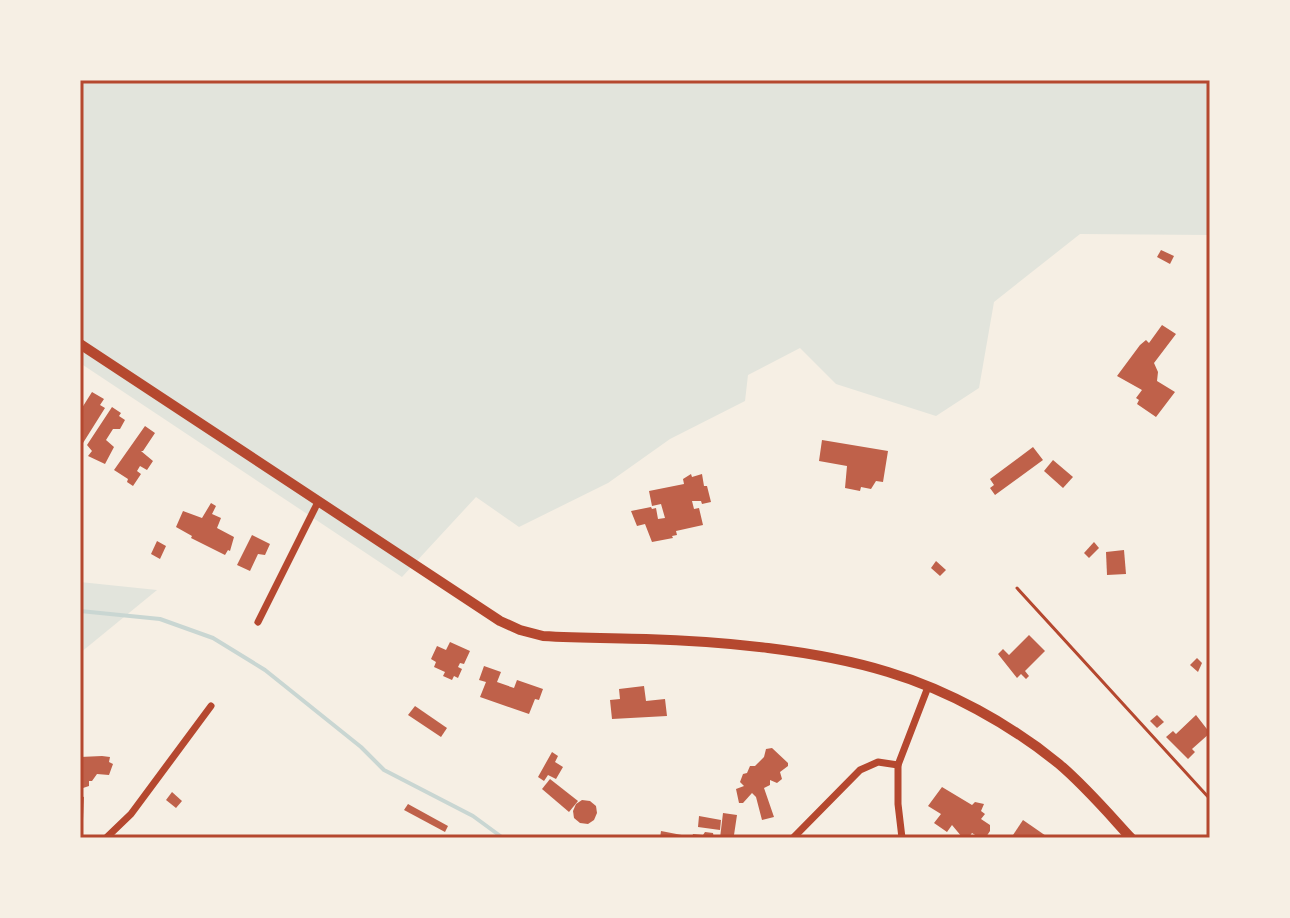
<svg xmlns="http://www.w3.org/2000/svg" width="1290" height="918" font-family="'Times New Roman',serif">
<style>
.green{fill:#e2e4dc}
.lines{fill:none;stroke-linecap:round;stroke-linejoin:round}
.stream{stroke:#c9d6d2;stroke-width:4}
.building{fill:#bf614a}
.service{stroke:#b5482f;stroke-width:3}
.minor{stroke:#b5482f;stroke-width:7}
.secondary{stroke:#b5482f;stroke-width:10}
.neatline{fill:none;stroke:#b5482f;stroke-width:3}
</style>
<rect width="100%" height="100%" fill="#f6efe4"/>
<g class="green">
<path d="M80,80H1210V235L1080,234L994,302L979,388L936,416L836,384L800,348L748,375L745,401L670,439L608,483L519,527L476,497L402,577L80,363Z"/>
<path d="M80,582L157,590L80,653Z"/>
</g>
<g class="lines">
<path class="stream" d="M80,611L160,619L213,638L265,670L361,747L384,770L473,816L503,838"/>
</g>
<g class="building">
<path d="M1161,250L1174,256L1170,264L1157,257Z"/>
<path d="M1162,325L1176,334L1154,363L1158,372L1157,381L1175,392L1156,417L1137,404L1139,400L1136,398L1142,390L1117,376L1140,345L1146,340L1149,343Z"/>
<path d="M92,392L104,399L100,405L105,408L83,443L80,442V411Z"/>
<path d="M112,407L121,413L119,416L125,420L120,429H113L106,440L114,447L105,464L88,456L92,451L87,445Z"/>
<path d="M145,426L155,433L143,451H141L153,461L147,470L140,466L137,471L141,474L133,486L127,482L128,479L114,470Z"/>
<path d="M822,440L888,451L883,482L876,481L871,489L861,487L860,491L845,488L847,466L819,461Z"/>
<path d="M1033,447L1043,460L995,495L990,488L994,485L990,479Z"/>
<path d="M1053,460L1073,477L1063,488L1044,471Z"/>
<path d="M691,474L692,477L702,474L704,486H707L711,502L702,504L701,501H692L694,509L699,508L703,525L676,531L677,535L672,536L673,538L652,542L645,524L637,526L631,511L651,507L652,509L656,508L658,519L665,518L661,504L652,506L649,491L684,484L683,479Z"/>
<path d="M211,503L216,506L212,514L221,518L217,528L234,537L230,551L228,550L225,555L191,538L192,536L176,527L183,511L202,518Z"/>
<path d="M252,535L270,544L265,555L258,554L250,571L237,565Z"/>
<path d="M157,541L166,546L160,559L151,554Z"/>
<path d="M1094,542L1099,548L1089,558L1084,553Z"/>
<path d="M1124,550L1126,574L1107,575L1106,552Z"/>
<path d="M936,561L946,570L940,576L931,568Z"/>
<path d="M1029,635L1045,651L1025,671L1029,676L1026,679L1021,674L1017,678L998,654L1003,649L1009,655Z"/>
<path d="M450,642L470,651L464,664L460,663L458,667L462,669L458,678L454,676L452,680L443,676L445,672L434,667L436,662L431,659L437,646L446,650Z"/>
<path d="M1197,658L1202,663L1198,672L1190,665Z"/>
<path d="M484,666L501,672L497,682L514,688L517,680L543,689L539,700L535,699L529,714L480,697L486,682L479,680Z"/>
<path d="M644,686L646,701L665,699L667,716L612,719L610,700L620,699L619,689Z"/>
<path d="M415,706L447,728L441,737L408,715Z"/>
<path d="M1157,715L1164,722L1157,728L1150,721Z"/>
<path d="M1196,715L1210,733L1192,749L1195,752L1188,759L1166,737L1173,731L1176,734Z"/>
<path d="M772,748L788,763V766L780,772L782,779L777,783L770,780V785L764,788L774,817L762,820L756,797L752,793L743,803H739L736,789L744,786L740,782L743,774L747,773L750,766H755L764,757L766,749Z"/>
<path d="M552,752L558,756L555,762L563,767L556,779L548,775L544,781L538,777Z"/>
<path d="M102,756L110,757L109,762L113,764L109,775L97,774L92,781H89V786L80,789V757Z"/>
<path d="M550,779L578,801L569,812L542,789Z"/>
<path d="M942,787L972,805L975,802L984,804L981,811L985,814L981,819L990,825V831L986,837L980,838L972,833L969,837H962L952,825L947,832L934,823L941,814L928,806Z"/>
<path d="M172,792L182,801L176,808L166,800Z"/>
<path d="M80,796L84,797L83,820H80Z"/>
<path d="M582,800L590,801L596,806L597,813L594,820L588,824L580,823L574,818L573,811L576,804Z"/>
<path d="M408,804L448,826L445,832L404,810Z"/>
<path d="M723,813L737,815L734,835L742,838H720Z"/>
<path d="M699,816L721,820L720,830L698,827Z"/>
<path d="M1023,820L1049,838H1011Z"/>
<path d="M661,831L692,837L693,834L703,835L705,832L713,833L714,838H660Z"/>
</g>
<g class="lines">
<path class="service" d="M1017,588L1210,799"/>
<g class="minor">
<path d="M258,622L318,502"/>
<path d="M106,838L131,814L211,706"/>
<path d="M793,838L860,770L878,762L898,765"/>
<path d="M902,838L898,804V765L928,687"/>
</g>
<path class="secondary" d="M80,344L500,621L520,630L543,636C577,638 612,638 646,639C720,641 817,650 888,672C948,690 1010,724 1059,764C1085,786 1108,813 1131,838"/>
</g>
<rect width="1290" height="918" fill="none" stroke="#f6efe4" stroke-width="164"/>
<rect x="82" y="82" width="1126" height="754" class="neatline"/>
</svg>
